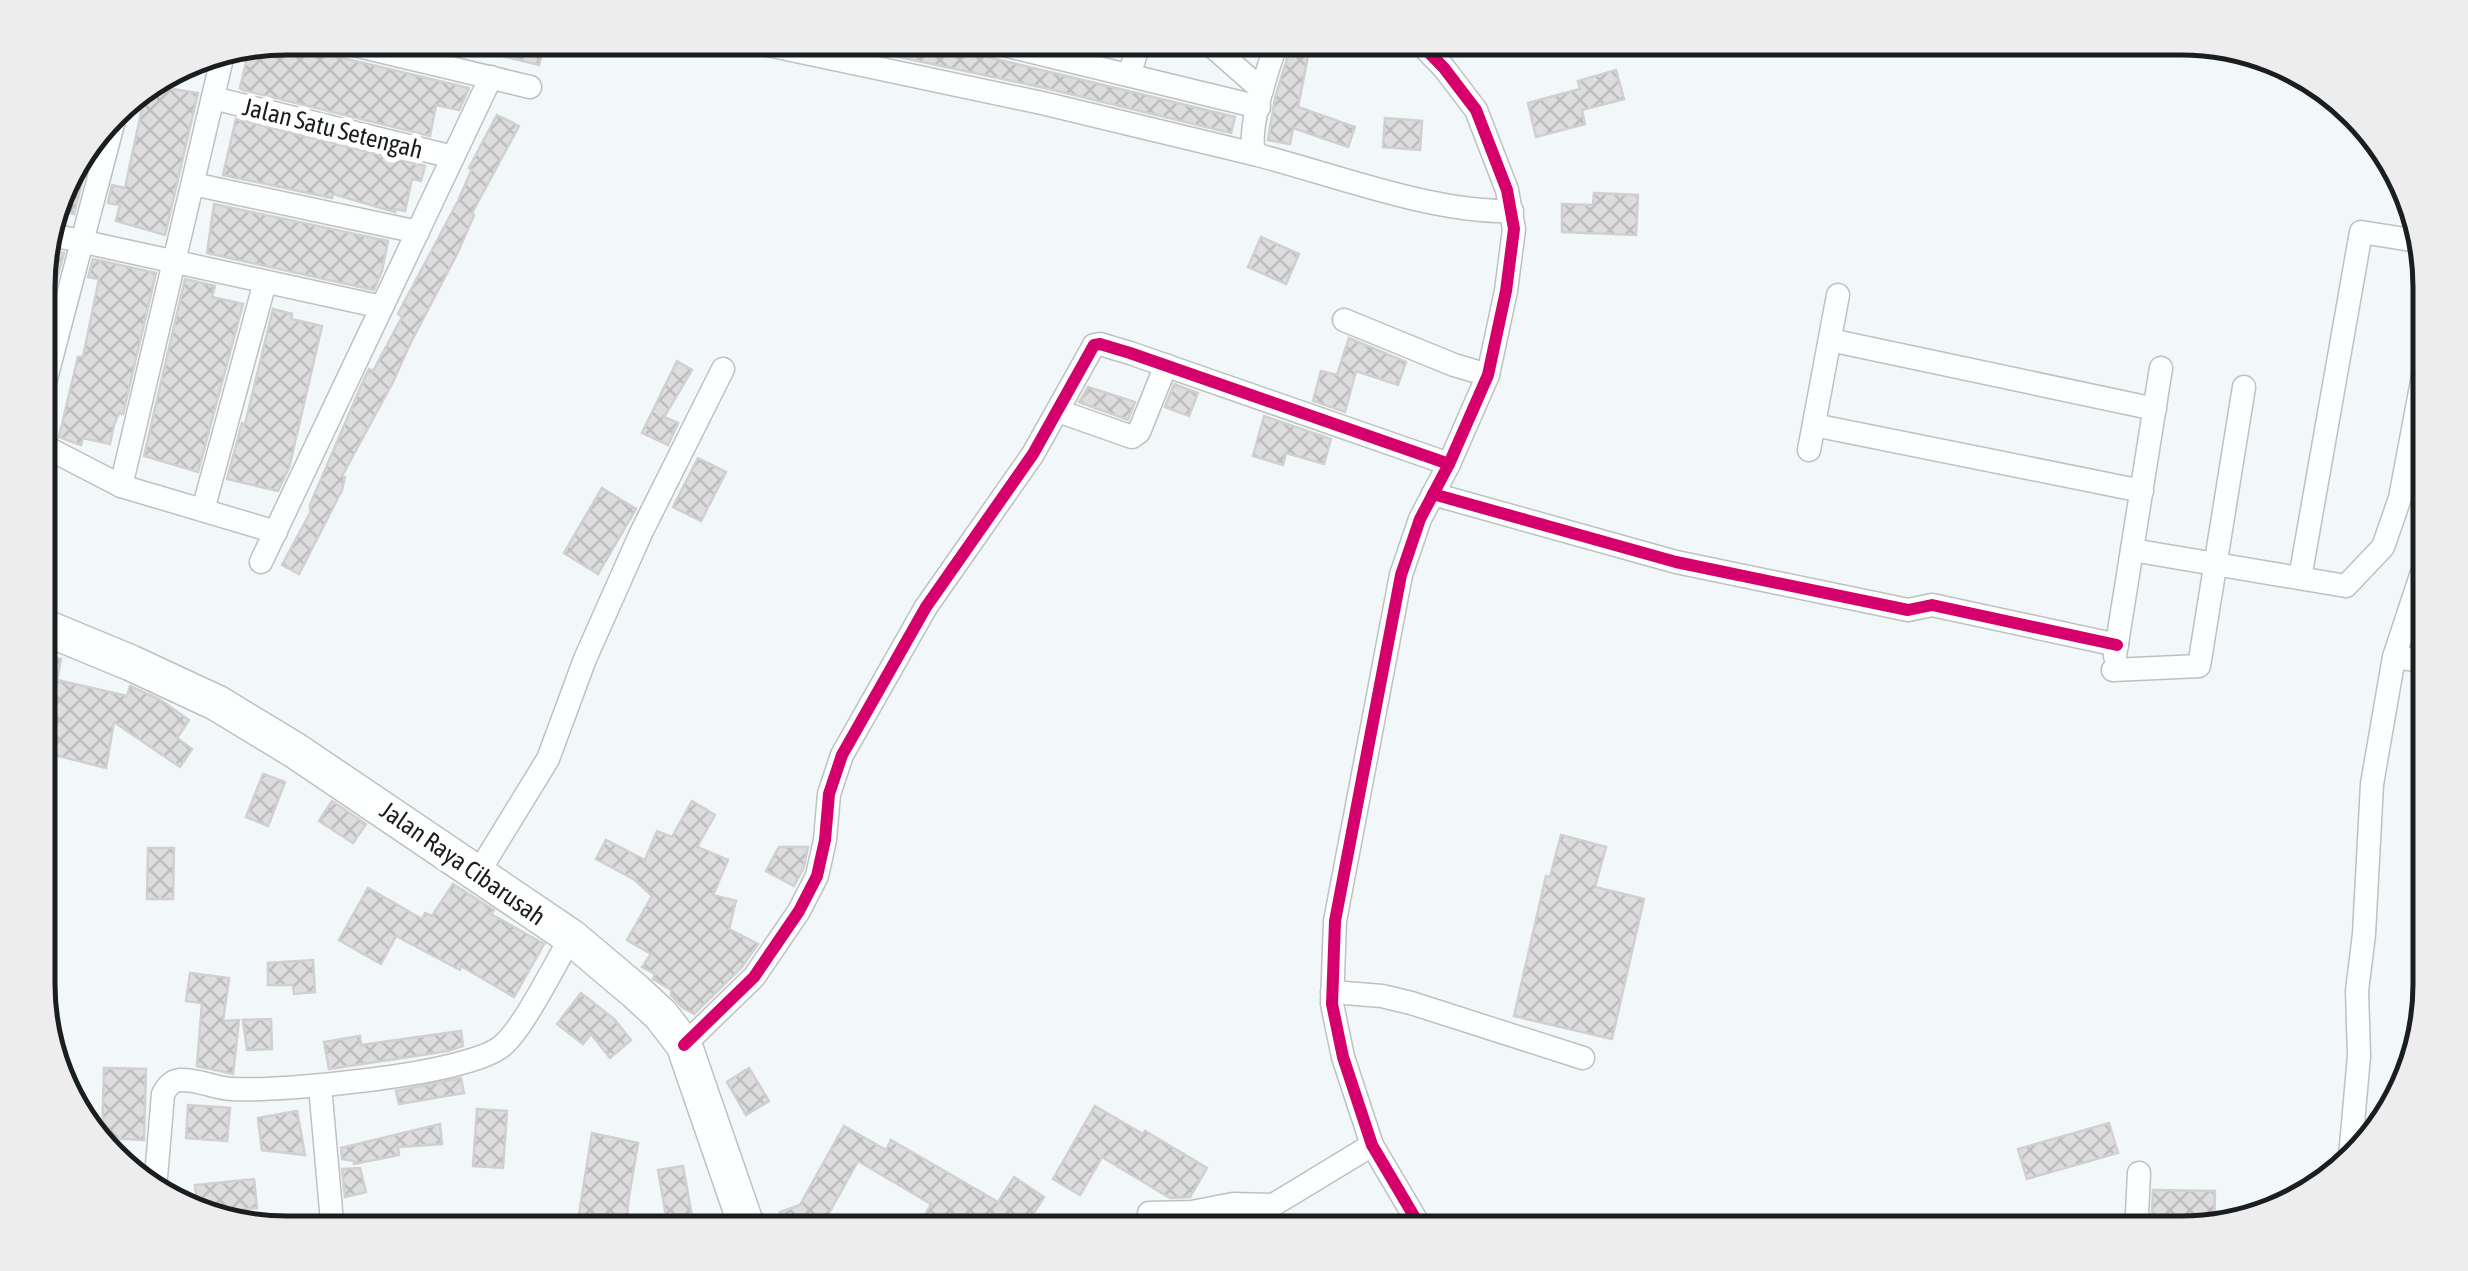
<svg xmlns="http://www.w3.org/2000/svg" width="2468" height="1271" font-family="'Asap Condensed',sans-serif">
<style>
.building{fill:url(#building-cross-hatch);stroke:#d0d0d1;stroke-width:2.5}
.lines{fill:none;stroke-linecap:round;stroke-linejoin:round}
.minor-casing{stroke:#bcc1c3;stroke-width:25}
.primary-casing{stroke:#bcc1c3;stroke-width:38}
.minor{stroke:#fdfefe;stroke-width:22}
.primary{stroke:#fdfefe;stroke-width:35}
.cycleway-casing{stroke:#fff;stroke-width:19}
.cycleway{stroke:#d6006c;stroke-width:12}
.labels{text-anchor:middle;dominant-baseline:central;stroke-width:10;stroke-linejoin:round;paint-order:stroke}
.street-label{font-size:25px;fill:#1a1e21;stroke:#fff}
.rim{fill:none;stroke:#1a1e21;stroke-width:5}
</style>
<defs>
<pattern id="building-cross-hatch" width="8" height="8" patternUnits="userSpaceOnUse" patternTransform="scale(2.5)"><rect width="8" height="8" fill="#ddd"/><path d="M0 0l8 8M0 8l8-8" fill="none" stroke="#bdbdbd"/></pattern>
</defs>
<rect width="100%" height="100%" fill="#f2f7fa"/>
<g class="building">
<path d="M284,38L313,46L322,53L469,88L459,110L436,105L430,136L243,90L240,88L250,45Z"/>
<path d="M453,38H546L539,65L452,44Z"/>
<path d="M849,38H904L937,45L938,41L963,47L971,53L1235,117L1231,133L1045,88L871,51L848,44Z"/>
<path d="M1289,52L1308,56L1298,107L1355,127L1348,147L1293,128L1290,144L1268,140L1275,98Z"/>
<path d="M1616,70L1624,99L1582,110L1585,124L1536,137L1528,103L1580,89L1578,81Z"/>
<path d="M147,85L198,93L165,235L116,221L120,205L108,203L112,185L125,188Z"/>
<path d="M497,115L519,126L472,213L474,215L458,252L409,346L393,382L342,476L345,477L342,490L299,574L282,565L310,513V505L361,386L369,369L373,371L402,317L398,314L458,201L472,169L469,168Z"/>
<path d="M1385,118L1422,121L1420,150L1383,147Z"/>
<path d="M236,119L425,166L421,181L412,179L405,211L395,209V212L333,194L332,198L223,175Z"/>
<path d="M94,136L74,214L54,210L64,176Z"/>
<path d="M1594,193L1638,195L1636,235L1562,232V204L1593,205Z"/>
<path d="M214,204L388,241L382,271L374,290L207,253Z"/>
<path d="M1261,237L1299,254L1286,284L1248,267Z"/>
<path d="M46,249L64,253L38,349V270H42Z"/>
<path d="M93,259L156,273L123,414L119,413L114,425L110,444L83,438L81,445L59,437L78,357H83L99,279L88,277Z"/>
<path d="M185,279L215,286L212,297L243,304L198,472L144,456Z"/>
<path d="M273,309L292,314L291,319L322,326L289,468L278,491L227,479L242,423L245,424Z"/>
<path d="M1349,338L1406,362L1398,385L1356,371L1345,412L1313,401L1321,371L1337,375Z"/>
<path d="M677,361L692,370L664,417L678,423L668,445L642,433Z"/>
<path d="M1174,384L1198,393L1189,416L1165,407Z"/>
<path d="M1088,387L1135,402L1128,420L1079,402Z"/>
<path d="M1264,416L1331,439L1324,464L1286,453L1283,465L1253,456Z"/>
<path d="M698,458L726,472L701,521L673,507Z"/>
<path d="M602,488L636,509L598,574L564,553Z"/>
<path d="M39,655L61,659L57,680L127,696L130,686L159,699L189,720L177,738L192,749L180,767L114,722L106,768L39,751Z"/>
<path d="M263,774L285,782L268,826L246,817Z"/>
<path d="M332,801L366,824L353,843L319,821Z"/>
<path d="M692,801L715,815L697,847L728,860L713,895L736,901L729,929L758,944L742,967L694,1014L682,1007L671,995V990L653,979L655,974L642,967L651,954L627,940L652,896L635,880L596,859L606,840L645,860L657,831L672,837Z"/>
<path d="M1561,835L1606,847L1595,887L1644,899L1612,1039L1514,1016L1546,876L1550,877Z"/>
<path d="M779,847H808L804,867L794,886L766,871Z"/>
<path d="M148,848H174L173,899H147Z"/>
<path d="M453,884L494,910L491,914L544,944L514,997L461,966L460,970L396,936L381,964L339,940L368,888L422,919L425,913L432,916Z"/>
<path d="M313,960L315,992L294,994L293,985H268V963Z"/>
<path d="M190,973L229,978L223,1021L239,1020L233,1074L197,1066L202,1003L186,1001Z"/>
<path d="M581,993L614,1019L631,1040L610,1058L591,1034L583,1044L557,1024Z"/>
<path d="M271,1019L272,1049L247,1050L243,1020Z"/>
<path d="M461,1031L463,1046L448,1051L329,1069L324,1042L360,1036L361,1045Z"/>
<path d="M104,1068L146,1069L144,1140L102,1138Z"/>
<path d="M749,1068L769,1101L746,1115L727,1082Z"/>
<path d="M461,1078L464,1093L399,1104L396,1091Z"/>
<path d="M188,1105L230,1108L227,1141L186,1138Z"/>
<path d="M1095,1106L1143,1134L1145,1131L1207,1168L1190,1197L1170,1198L1102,1157L1080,1195L1053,1179Z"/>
<path d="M477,1109L507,1111L503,1168L473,1166Z"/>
<path d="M297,1111L305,1155L262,1150L258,1118Z"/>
<path d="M2109,1123L2118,1153L2027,1179L2018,1149Z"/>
<path d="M440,1124L442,1144L398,1147L399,1155L354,1164V1161L342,1159L341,1148Z"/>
<path d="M844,1126L886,1150L891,1140L998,1202L1014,1177L1044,1197L1021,1233H915L931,1204L858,1161L824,1222L828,1233H787L780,1212L800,1205Z"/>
<path d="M592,1133L638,1143L628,1203L627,1233H576Z"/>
<path d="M683,1166L695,1233H669L658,1170Z"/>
<path d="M360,1168L366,1192L345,1197L342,1169Z"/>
<path d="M254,1179L257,1208L198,1213L195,1185Z"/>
<path d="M2153,1190L2215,1191L2214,1227L2197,1233H2151Z"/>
</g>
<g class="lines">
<defs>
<g id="minor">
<path d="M325,38L530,87"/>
<path d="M735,38L1042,103L1254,154"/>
<path d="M975,38L1259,107"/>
<path d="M1203,38L1262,90"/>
<path d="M1278,38C1269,67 1247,125 1254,154C1332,174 1432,213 1512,211"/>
<path d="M1415,38L1444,68L1476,110L1507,190L1514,229L1506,291L1488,375L1449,464L1420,519L1401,575L1335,921L1332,1004L1343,1057L1372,1145L1424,1233"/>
<path d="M1129,75L1141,38"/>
<path d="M213,98L453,157"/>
<path d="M193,184L418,232"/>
<path d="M48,234L382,307"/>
<path d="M1344,320L1454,365L1488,375"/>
<path d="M1830,340L2155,409"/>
<path d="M38,409L118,105"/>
<path d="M1058,411L1132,437L1139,432L1166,365"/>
<path d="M1814,425L2142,491"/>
<path d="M38,443L121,486L276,532"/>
<path d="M1809,450L1838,295"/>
<path d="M121,486L224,50"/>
<path d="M1433,494L1676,562L1908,610L1932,605L2117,645"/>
<path d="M203,510L265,282"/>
<path d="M2132,550L2346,586L2383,547L2400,498L2429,344"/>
<path d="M2429,551L2394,657L2430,662"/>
<path d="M261,562L491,77"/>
<path d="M2300,578L2361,232L2424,242"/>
<path d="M2115,656L2161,368"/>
<path d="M2113,670L2199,666L2244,387"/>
<path d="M478,873L548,759L585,659L641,533L723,369"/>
<path d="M1332,992L1382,996L1411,1003L1583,1058"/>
<path d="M684,1045L754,977L799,911L817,876L825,840L829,794L842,755L926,607L1033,454L1094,345L1100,344L1130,353L1449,464"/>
<path d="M320,1086L333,1233"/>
<path d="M2350,1157L2359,1056L2357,991L2364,934L2372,784L2394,657"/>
<path d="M155,1189L163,1094C167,1087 171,1081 180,1080C197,1079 215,1088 232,1089C281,1092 467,1075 502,1046C523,1029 555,964 571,937"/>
<path d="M1149,1213L1192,1212L1233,1204L1273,1205L1372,1145"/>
<path d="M2136,1233L2139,1173"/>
</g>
<path id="primary" d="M39,625L131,663L217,703L296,751L571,937L635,991L661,1015L684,1045L749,1233"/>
</defs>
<use href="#minor" class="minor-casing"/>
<use href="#primary" class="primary-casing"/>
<use href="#minor" class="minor"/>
<use href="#primary" class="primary"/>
<defs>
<g id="cycleway">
<path d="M1415,38L1444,68L1476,110L1507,190L1514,229L1506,291L1488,375L1449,464L1420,519L1401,575L1335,921L1332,1004L1343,1057L1372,1145L1424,1233"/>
<path d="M1433,494L1676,562L1908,610L1932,605L2117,645"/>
<path d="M684,1045L754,977L799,911L817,876L825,840L829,794L842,755L926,607L1033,454L1094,345L1100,344L1130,353L1449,464"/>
</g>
</defs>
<use href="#cycleway" class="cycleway-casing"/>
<use href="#cycleway" class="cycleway"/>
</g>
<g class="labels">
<g class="street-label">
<text transform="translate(333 128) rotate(14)">Jalan Satu Setengah</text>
<text transform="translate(463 863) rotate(35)">Jalan Raya Cibarusah</text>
</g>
</g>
<path d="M0 0H2468V1271H0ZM287 55H2181A232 232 0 0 1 2413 287V984A232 232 0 0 1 2181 1216H287A232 232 0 0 1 55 984V287A232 232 0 0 1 287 55Z" fill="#ededed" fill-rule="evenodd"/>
<path class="rim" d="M287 55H2181A232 232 0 0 1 2413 287V984A232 232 0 0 1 2181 1216H287A232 232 0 0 1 55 984V287A232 232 0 0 1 287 55Z"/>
</svg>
